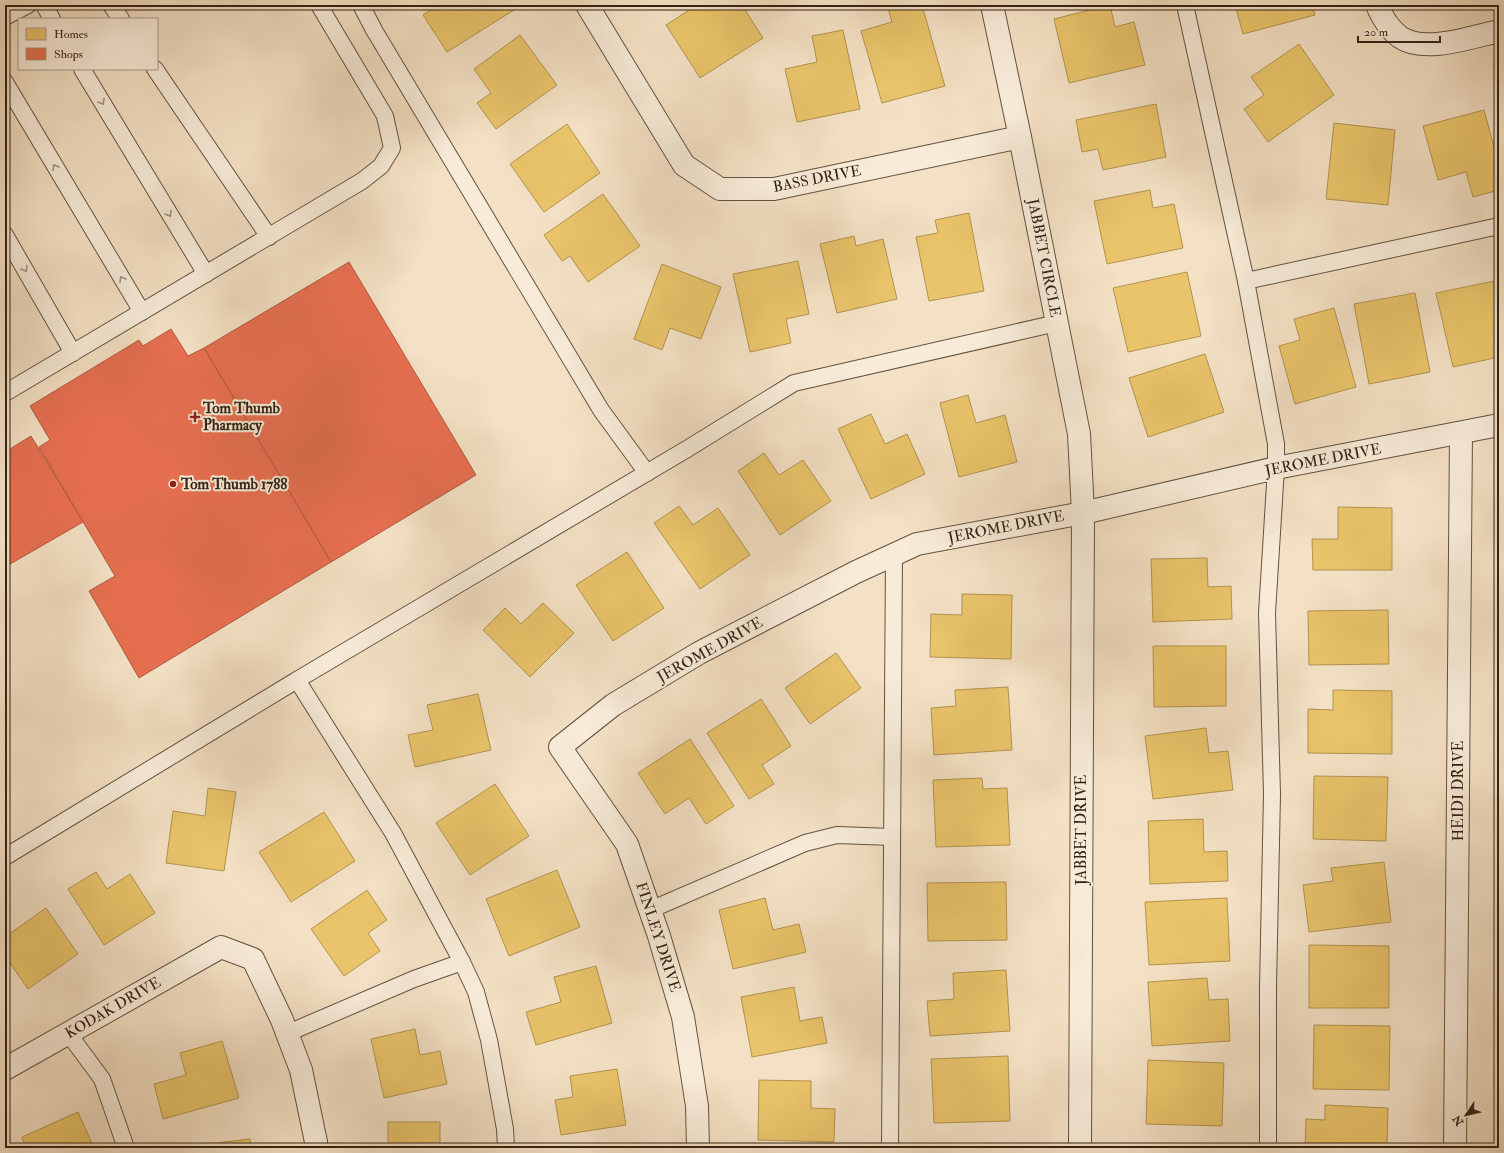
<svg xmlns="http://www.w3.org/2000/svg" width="1504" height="1153" font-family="'IM FELL Double Pica',serif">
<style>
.homes{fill:#e9c46a;stroke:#b29350}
.shops{fill:#e76f51;stroke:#b1583f}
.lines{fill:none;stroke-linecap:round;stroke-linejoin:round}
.lane-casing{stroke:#635240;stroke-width:18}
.street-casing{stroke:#635240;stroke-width:24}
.lane{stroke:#f8ecd9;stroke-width:16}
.street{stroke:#f8ecd9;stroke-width:22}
.oneway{stroke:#9f9180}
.poi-dot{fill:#8f2418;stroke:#f8ecd9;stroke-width:1.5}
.labels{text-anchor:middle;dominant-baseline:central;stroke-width:4;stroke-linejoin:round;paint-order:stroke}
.street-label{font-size:15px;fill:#332214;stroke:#f8ecd9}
.poi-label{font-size:15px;font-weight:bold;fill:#332214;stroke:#f8ecd9;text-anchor:start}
</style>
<rect width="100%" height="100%" fill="#f4e1c5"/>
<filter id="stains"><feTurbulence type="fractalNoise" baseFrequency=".005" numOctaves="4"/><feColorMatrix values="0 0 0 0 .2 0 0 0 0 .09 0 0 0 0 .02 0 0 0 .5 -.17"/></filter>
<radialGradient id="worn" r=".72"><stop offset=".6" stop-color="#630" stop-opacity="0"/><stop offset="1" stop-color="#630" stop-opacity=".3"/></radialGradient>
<g class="homes">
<path d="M438,5H511L514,10L447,52L423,15Z"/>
<path d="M697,5H742L763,38L700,78L666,25Z"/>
<path d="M887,5H922L945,86L882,103L861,31L892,22Z"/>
<path d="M1110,5L1115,27L1134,22L1145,65L1069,83L1054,19Z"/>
<path d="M1235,5H1312L1315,15L1243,34Z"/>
<path d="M843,30L860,109L797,122L785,69L817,62L812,36Z"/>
<path d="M520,35L557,85L496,129L477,103L491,93L474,69Z"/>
<path d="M1299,44L1334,95L1268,142L1244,109L1264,95L1251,77Z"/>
<path d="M1156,104L1166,157L1103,170L1098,149L1082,152L1076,120Z"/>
<path d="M1484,110L1499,165V190L1473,197L1466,172L1438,180L1423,126Z"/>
<path d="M1334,123L1395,130L1388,205L1326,199Z"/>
<path d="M567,124L600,173L544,212L510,164Z"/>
<path d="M1150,190L1153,208L1174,204L1183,248L1107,264L1094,201Z"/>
<path d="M603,194L640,246L588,282L570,256L562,261L544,235Z"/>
<path d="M969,213L984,291L929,301L916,237L938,233L935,220Z"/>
<path d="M854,236L856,246L883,239L897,299L837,313L820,244Z"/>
<path d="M798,261L809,314L786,319L791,343L750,352L733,274Z"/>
<path d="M662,264L721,287L701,339L670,328L662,350L634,339Z"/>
<path d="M1187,272L1201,336L1128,352L1113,288Z"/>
<path d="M1499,280V357L1453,367L1436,293Z"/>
<path d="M1415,293L1430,372L1369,384L1354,304Z"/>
<path d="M1334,308L1356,387L1295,404L1279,346L1300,340L1294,319Z"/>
<path d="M1205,354L1224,412L1148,437L1129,378Z"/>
<path d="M968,395L976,423L1005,415L1017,462L959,477L940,403Z"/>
<path d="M871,414L885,444L907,434L925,474L871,499L838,429Z"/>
<path d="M764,453L779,475L803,460L831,501L780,535L738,471Z"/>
<path d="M679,506L693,525L718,508L750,555L700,589L654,523Z"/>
<path d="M1338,507L1392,508V570H1313L1312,539H1338Z"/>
<path d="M627,552L664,608L613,641L576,585Z"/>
<path d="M1207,558L1208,587L1231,586L1232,619L1153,622L1151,559Z"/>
<path d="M962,594L1012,595L1011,659L930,657L931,614L962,615Z"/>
<path d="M543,603L574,633L530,677L483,630L505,608L521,624Z"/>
<path d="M1388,610L1389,664L1309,665L1308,611Z"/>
<path d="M1153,646H1226V706L1154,707Z"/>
<path d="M836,653L861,688L810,724L785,688Z"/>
<path d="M1008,687L1012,750L934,755L931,708L956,706L955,690Z"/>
<path d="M1333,690L1392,691V754L1308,753V709L1333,710Z"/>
<path d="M478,694L491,750L415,767L408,735L433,730L427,705Z"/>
<path d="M761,699L791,746L762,765L774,784L749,799L707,733Z"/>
<path d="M1206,728L1209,753L1228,751L1233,790L1153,799L1145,736Z"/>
<path d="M690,739L734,806L706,824L689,798L665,814L638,773Z"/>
<path d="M1314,776L1388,777L1386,841L1313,839Z"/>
<path d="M982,778L983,789L1007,788L1010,845L936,847L933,780Z"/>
<path d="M495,784L529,836L470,875L436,823Z"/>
<path d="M208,788L236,792L224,871L166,863L173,811L205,816Z"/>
<path d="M324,812L355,861L291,902L259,852Z"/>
<path d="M1203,819L1204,852L1227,851L1228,881L1150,884L1148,821Z"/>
<path d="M1384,862L1391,922L1309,932L1303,885L1333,881L1331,868Z"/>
<path d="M557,870L580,927L509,956L486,899Z"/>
<path d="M96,872L107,889L130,874L155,913L104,945L68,889Z"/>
<path d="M1006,882L1007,940L928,941L927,883Z"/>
<path d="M367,890L387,920L368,933L380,951L344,976L311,929Z"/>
<path d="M765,898L773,930L799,924L806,952L733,969L719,910Z"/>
<path d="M1227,898L1230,961L1149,965L1145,902Z"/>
<path d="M46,908L78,954L28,989L5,956V937Z"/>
<path d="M1309,945L1389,946V1008H1309Z"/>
<path d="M596,966L612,1023L536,1045L526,1012L561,1002L554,977Z"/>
<path d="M1006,970L1010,1031L930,1036L927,1001L954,999L953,973Z"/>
<path d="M1207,978L1209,1000L1228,999L1230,1041L1152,1046L1148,982Z"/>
<path d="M794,987L800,1021L822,1017L827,1043L752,1057L741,997Z"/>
<path d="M1314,1025L1390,1026L1389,1090L1313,1089Z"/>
<path d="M415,1029L420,1055L440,1051L447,1084L384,1098L371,1039Z"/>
<path d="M222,1041L239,1098L163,1119L154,1084L186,1075L180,1053Z"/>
<path d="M1008,1056L1010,1121L934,1123L931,1059Z"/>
<path d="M1148,1060L1224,1063L1222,1126L1146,1124Z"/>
<path d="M617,1069L626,1125L561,1135L555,1100L573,1097L570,1076Z"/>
<path d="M759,1080L811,1081V1108L835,1109L834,1142L758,1140Z"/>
<path d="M1325,1105L1388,1108L1387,1148H1305L1306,1119L1325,1120Z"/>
<path d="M78,1112L94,1148H26L22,1137Z"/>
<rect x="388" y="1122" width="52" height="26"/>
<path d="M250,1139L251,1148H182V1147Z"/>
</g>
<g class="shops">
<path d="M349,262L476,475L331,562L204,348Z"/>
<path d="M171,329L188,356L204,348L331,562L139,678L89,591L115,576L39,447L50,440L30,406L139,340L143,346Z"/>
<path d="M31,436L83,522L5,567V452Z"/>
</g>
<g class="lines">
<defs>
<g id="lane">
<path d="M44,5L52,19"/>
<path d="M111,5L121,19"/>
<path d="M361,5L374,30L601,410L647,473"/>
<path d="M1185,5L1246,281"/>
<path d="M5,17L28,5"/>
<path d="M82,69L206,274"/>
<path d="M155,69L269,237"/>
<path d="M5,82L142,312"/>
<path d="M5,235L73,353"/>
<path d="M5,393L362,181L381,166L392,148L385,116L319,5"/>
<path d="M297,680L687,449L794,383L1057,323"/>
<path d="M5,857L297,680L393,833L462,962L476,992L489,1040L505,1129L506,1148"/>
<path d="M650,910L805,843L837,835L892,837"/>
<path d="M68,1033L102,1079L126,1148"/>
<path d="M288,1033L414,979L462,962"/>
<path d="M890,1148L894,555"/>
<path d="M1268,1148V987L1272,794L1267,613L1276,468V444L1246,281L1499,226"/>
</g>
<g id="street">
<path d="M587,5L684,165L720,189H774L1020,137"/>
<path d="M992,5L1020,137L1079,434L1083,513L1080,1148"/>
<path d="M1377,5C1382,17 1389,29 1400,37C1424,54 1472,37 1499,31"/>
<path d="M5,1069L221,947L253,959L282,1020L301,1070L316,1142V1148"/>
<path d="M698,1148L697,1106L683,1017L659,936L627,844L560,747L613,705L699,653L856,572L917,544L1083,513L1276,468L1499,425"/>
<path d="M1455,1148L1461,433"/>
</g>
</defs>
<use href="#lane" class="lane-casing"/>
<use href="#street" class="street-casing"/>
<use href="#lane" class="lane"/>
<use href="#street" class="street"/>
</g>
<defs><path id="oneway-chevron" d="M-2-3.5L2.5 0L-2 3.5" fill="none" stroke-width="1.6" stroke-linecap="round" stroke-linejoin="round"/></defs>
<g class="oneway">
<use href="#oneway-chevron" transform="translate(102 102) rotate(59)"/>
<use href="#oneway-chevron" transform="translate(55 167) rotate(-121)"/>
<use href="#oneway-chevron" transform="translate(169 214) rotate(59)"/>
<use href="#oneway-chevron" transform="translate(25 269) rotate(60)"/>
<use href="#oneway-chevron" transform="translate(122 279) rotate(-121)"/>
</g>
<g class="poi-dot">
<path d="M193 411h4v4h4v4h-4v4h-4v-4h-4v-4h4z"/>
<circle cx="173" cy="484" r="4"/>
</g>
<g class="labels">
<g class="street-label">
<text transform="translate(817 179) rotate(-11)">BASS DRIVE</text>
<text transform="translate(1044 258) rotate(79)">JABBET CIRCLE</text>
<text transform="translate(1323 460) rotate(-11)">JEROME DRIVE</text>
<text transform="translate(1006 527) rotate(-11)">JEROME DRIVE</text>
<text transform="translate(710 650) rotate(-29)">JEROME DRIVE</text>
<text transform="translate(1458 791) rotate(-90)">HEIDI DRIVE</text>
<text transform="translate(1081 830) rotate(-90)">JABBET DRIVE</text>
<text transform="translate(658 937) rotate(72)">FINLEY DRIVE</text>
<text transform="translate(113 1008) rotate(-30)">KODAK DRIVE</text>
</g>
<g class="poi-label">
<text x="203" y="408">Tom Thumb<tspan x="203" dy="17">Pharmacy</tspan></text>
<text x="181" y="484">Tom Thumb 1788</text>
</g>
</g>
<rect width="1504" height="1153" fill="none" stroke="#f4e1c5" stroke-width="20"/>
<rect x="6" y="6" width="1492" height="1141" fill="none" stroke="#332214" stroke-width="2"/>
<rect x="10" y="10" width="1484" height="1133" fill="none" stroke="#332214"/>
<rect x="18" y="18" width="140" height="52" fill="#f8ecd9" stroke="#a99b8a"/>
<rect x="26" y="28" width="20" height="12" fill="#e9c46a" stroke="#a99b8a"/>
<text x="54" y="38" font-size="12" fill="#332214">Homes</text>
<rect x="26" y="48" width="20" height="12" fill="#e76f51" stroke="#a99b8a"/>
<text x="54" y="58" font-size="12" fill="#332214">Shops</text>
<g transform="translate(1466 1115) rotate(235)" stroke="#f8ecd9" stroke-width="3" paint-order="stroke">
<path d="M0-3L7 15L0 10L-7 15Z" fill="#332214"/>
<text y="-6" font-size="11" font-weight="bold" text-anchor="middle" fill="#332214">N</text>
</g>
<path d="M1358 36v6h82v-6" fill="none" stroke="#332214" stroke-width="2"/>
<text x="1364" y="36" font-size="12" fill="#332214" stroke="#f8ecd9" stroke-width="3" paint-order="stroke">20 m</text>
<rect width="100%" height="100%" filter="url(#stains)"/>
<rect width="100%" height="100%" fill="url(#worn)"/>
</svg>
